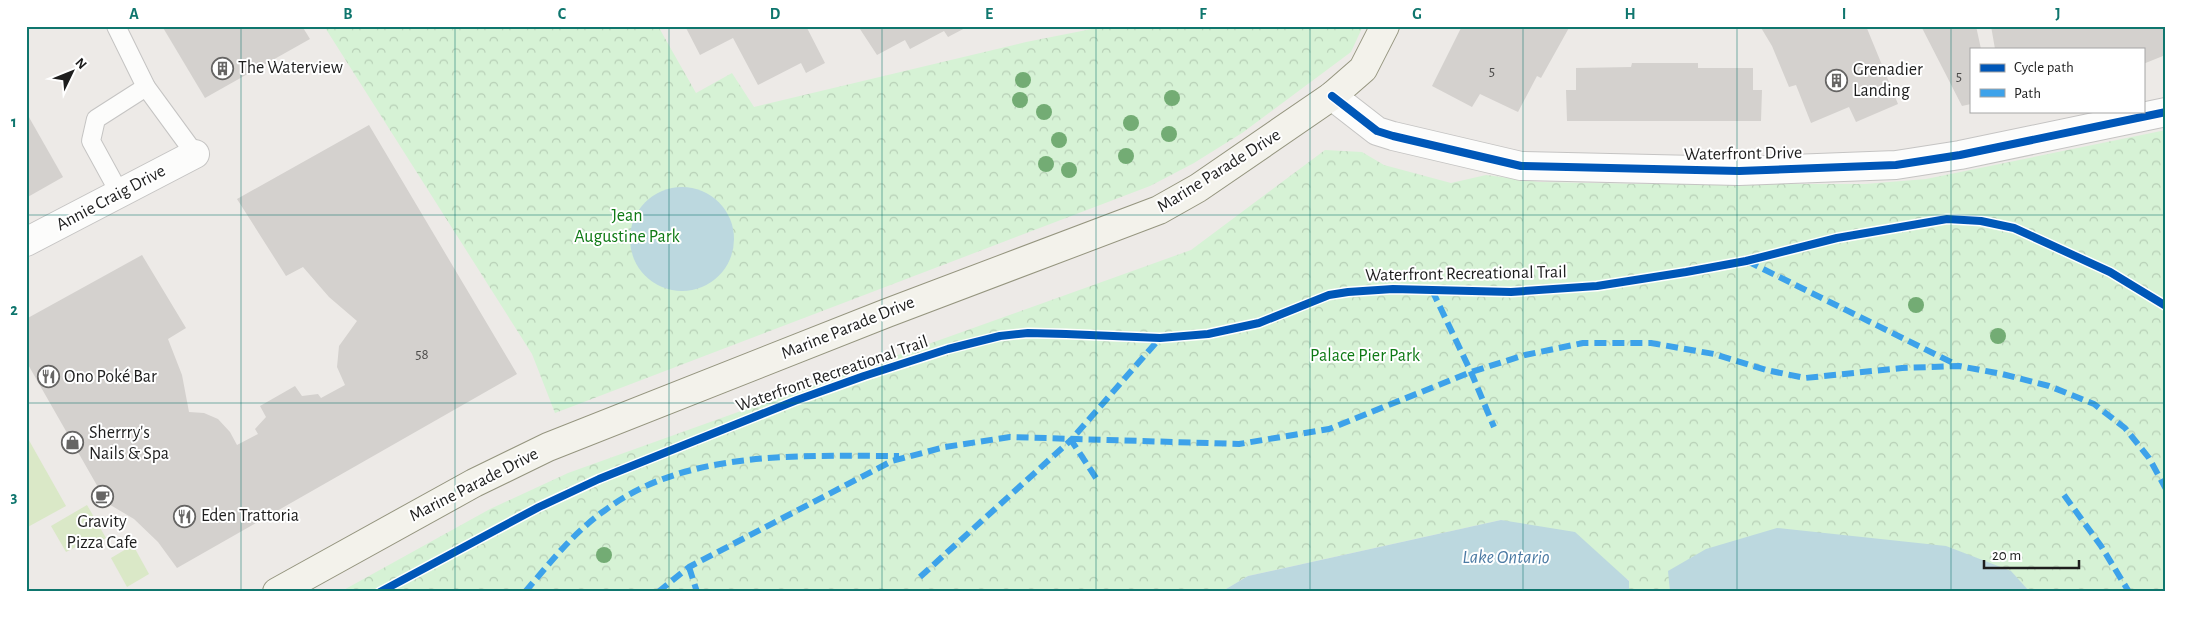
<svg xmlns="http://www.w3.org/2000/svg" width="2192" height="618" font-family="'Alegreya Sans',sans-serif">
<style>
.grass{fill:#dae8c7}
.park{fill:url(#park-crowns)}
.water{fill:#bcd8df}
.building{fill:#d4d1ce}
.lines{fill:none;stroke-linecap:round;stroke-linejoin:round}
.lane-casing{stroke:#c5c4c3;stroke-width:20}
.street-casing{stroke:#c5c4c3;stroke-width:30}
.secondary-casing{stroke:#95957f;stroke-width:30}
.lane{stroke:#fcfcfb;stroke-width:18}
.street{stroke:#fcfcfb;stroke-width:28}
.secondary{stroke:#f3f2eb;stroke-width:28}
.quiet{stroke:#3da2ea;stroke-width:6;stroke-dasharray:12 6;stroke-linecap:butt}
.cycleway-casing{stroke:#fff;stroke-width:11}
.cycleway{stroke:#0057b8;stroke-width:8}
.tree{fill:#73ac74}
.grid{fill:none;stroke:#0f766e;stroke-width:1;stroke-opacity:0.55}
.labels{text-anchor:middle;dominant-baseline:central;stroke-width:4;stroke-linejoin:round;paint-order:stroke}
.number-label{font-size:15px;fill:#4c4b4a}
.poi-label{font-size:18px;fill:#1e1e1e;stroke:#fff;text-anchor:start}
.street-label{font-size:18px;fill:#1e1e1e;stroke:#fff}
.park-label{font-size:18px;fill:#0f7a15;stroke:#fff}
.water-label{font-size:19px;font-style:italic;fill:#4b7aa3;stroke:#fff}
.neatline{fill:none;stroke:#0f766e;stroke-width:2}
.grid-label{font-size:16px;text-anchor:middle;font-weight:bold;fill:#0f766e}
</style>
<defs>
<pattern id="park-crowns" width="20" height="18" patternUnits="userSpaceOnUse" patternTransform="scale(1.25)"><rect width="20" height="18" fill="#d6f2d5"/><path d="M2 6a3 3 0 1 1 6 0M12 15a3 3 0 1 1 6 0" fill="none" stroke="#b7cfb6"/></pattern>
</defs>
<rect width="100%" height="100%" fill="#edeae7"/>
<g class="grass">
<path d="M26,435L66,506L26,528Z"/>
<path d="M87,505L106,538L90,548L86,542L66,552L51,526Z"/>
<path d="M133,545L149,574L127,587L111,558Z"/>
</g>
<g class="park">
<path d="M324,26H658L696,93L732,73L754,107L1026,42L1107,26H1363L1351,52L1242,133L1194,163L1150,186L555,413L532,354Z"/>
<path d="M2166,130V592H2030L2010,571H1669L1670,592H1629V580L1501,520L1248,576L1221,592H340L490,509L568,473L1191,250L1325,150L1362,152L1384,165L1451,183L1486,175L1539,182L1647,184H1865L1926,179Z"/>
</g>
<g class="water">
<circle cx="682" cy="239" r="52"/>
<path d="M1501,520L1575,532L1629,581V592H1221L1248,576Z"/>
<path d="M1777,528L1946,546L2011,571L2030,592H1670L1668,571L1706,549Z"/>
</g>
<g class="building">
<path d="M162,26H302L310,39L205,98Z"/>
<path d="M685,26H806L825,63L806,73L801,63L758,85L733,38L700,55Z"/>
<path d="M858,26H969L948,37L944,31L910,49L905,40L877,55Z"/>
<path d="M1462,26H1570L1541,78L1537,76L1518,112L1480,94L1472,107L1432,86Z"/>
<path d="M1760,26H1866L1898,104L1856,122L1849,107L1811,123L1796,85L1789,87L1772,46Z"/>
<path d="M1921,26H1976L1981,49H1971V104L1962,106Z"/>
<path d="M1991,26H2166V58L2163,56L2143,64V49H1995Z"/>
<path d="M1632,63H1698V68H1753V90H1762L1761,121H1567L1566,90H1576V68L1631,67Z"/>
<path d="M26,112L63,177L26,198Z"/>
<path d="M369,125L517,374L177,568L158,542L134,519L107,503L26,361V319L142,255L186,328L168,339L182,375L189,412L204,413L218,419L230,432L237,445L258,434L255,429L266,417L260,406L295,386L302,396L318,394L321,398L345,385L337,367L339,346L357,321L329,297L303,267L286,276L237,199Z"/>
</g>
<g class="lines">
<defs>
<g id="lane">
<path d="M116,26L146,87L195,154"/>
<path d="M120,194L91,141L96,119L146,87"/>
</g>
<g id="street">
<path d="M1332,96L1377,131L1393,136L1521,166L1739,171L1896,165L1960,155L2166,112"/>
<path d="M26,242L195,154"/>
</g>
<path id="secondary" d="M277,592L474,483L548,447L887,313L1159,210L1198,188L1332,96L1363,69L1385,26"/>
</defs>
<use href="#lane" class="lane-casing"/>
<use href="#street" class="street-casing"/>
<use href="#secondary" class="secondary-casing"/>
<use href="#lane" class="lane"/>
<use href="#street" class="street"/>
<use href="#secondary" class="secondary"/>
<g class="quiet">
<path d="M1747,261L1957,365"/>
<path d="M1432,290L1471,372L1494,427"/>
<path d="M1096,478L1071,440L1160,338"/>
<path d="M2064,495L2101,546L2129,592"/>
<path d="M689,567L697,592"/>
<path d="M920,577L1071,440"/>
<path d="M525,592C550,563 573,533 604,511C685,449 802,456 899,456"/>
<path d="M658,592L689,567L892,461L945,447L1010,437L1239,444L1329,429L1471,372L1525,355L1583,343H1651L1714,354L1766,370L1805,378L1902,368L1959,366L2002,374L2049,386L2094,404L2125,428L2149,458L2166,489"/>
</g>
<defs>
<g id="cycleway">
<path d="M1332,96L1377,131L1393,136L1521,166L1739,171L1896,165L1960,155L2166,112"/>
<path d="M380,592L539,507L599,479L797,400L864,376L948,349L1000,336L1028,333L1066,334L1160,338L1208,334L1259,323L1329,295L1348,292L1393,289L1511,292L1597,286L1686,272L1746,261L1837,238L1947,219L1981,221L2014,228L2110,272L2166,306"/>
</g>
</defs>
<use href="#cycleway" class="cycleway-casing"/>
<use href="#cycleway" class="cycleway"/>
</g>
<g class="tree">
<circle cx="1023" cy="80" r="8"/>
<circle cx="1172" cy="98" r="8"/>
<circle cx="1020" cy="100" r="8"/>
<circle cx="1044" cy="112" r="8"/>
<circle cx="1131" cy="123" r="8"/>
<circle cx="1169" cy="134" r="8"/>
<circle cx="1059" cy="140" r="8"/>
<circle cx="1126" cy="156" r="8"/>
<circle cx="1046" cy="164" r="8"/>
<circle cx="1069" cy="170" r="8"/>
<circle cx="1916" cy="305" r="8"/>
<circle cx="1998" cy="336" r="8"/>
<circle cx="604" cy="555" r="8"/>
</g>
<path class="grid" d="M241,26V592M455,26V592M669,26V592M882,26V592M1096,26V592M1310,26V592M1523,26V592M1737,26V592M1951,26V592M26,215H2166M26,403H2166"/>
<defs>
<symbol id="building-ring" viewBox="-11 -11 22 22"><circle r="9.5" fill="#fff" stroke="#666564" stroke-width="1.5"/><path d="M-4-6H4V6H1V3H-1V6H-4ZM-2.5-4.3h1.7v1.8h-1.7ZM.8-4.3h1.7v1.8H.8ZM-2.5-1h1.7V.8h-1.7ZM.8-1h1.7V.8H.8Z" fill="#666564"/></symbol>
<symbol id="restaurant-ring" viewBox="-11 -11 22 22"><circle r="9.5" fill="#fff" stroke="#666564" stroke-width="1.5"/><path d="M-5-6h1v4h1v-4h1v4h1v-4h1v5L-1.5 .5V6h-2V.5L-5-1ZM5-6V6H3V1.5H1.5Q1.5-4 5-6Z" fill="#666564"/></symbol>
<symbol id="shop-ring" viewBox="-11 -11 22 22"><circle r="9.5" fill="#fff" stroke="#666564" stroke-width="1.5"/><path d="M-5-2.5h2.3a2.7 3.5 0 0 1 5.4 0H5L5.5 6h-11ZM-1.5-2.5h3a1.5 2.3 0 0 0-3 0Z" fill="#666564"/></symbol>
<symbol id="cafe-ring" viewBox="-11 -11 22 22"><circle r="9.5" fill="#fff" stroke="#666564" stroke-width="1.5"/><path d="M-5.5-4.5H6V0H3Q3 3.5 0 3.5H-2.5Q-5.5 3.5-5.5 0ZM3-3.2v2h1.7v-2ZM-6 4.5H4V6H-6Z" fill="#666564"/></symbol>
</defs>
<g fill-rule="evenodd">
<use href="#building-ring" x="210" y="56" width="25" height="25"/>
<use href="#building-ring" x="1824" y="68" width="25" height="25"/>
<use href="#restaurant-ring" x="36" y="364" width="25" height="25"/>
<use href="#shop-ring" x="60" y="430" width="25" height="25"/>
<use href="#cafe-ring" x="90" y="484" width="25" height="25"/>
<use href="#restaurant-ring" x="172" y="504" width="25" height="25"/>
</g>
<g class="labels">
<g class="number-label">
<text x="1492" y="71">5</text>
<text x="1959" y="76">5</text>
<text x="422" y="354">58</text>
</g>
<g class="poi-label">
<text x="238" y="68">The Waterview</text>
<text x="1853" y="70">Grenadier<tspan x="1853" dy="21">Landing</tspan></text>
<text x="64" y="377">Ono Poké Bar</text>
<text x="89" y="433">Sherrry's<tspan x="89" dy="21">Nails &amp; Spa</tspan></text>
<text x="201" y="516">Eden Trattoria</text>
<text x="102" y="522" text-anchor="middle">Gravity<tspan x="102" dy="21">Pizza Cafe</tspan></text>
</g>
<g class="street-label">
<text transform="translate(1743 154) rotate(-1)">Waterfront Drive</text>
<text transform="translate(1219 171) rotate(-32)">Marine Parade Drive</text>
<text transform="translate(111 198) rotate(-28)">Annie Craig Drive</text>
<text transform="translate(1466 274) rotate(-1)">Waterfront Recreational Trail</text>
<text transform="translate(848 328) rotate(-22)">Marine Parade Drive</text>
<text transform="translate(832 374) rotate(-19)">Waterfront Recreational Trail</text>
<text transform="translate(474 485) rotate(-27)">Marine Parade Drive</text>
</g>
<g class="park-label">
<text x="627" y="216">Jean<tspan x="627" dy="21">Augustine Park</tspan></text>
<text x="1365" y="356">Palace Pier Park</text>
</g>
<g class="water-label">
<text x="1506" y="557">Lake Ontario</text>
</g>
</g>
<rect width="2192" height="618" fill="none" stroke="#ffffff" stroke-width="55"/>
<rect x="1970" y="48" width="175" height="65" fill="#ffffff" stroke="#a5a5a5"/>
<rect x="1980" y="64" width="25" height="8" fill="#0057b8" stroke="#a5a5a5"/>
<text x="2014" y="72" font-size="15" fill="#1e1e1e">Cycle path</text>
<rect x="1980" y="89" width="25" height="8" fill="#3da2ea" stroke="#a5a5a5"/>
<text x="2014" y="98" font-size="15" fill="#1e1e1e">Path</text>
<g transform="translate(72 72) rotate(47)" stroke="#ffffff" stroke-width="4" paint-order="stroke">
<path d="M0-4L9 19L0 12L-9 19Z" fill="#1e1e1e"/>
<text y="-8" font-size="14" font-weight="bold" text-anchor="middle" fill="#1e1e1e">N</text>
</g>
<path d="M1984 560v8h95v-8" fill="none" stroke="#1e1e1e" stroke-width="2.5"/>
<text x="1992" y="560" font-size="15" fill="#1e1e1e" stroke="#ffffff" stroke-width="4" paint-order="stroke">20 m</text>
<rect x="28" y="28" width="2136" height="562" class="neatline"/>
<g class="grid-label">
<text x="134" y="19">A</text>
<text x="348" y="19">B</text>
<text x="562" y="19">C</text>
<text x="775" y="19">D</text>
<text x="989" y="19">E</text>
<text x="1203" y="19">F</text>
<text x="1417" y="19">G</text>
<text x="1630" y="19">H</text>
<text x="1844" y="19">I</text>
<text x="2058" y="19">J</text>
<text x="14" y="127">1</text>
<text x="14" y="315">2</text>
<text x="14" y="502">3</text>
</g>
</svg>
